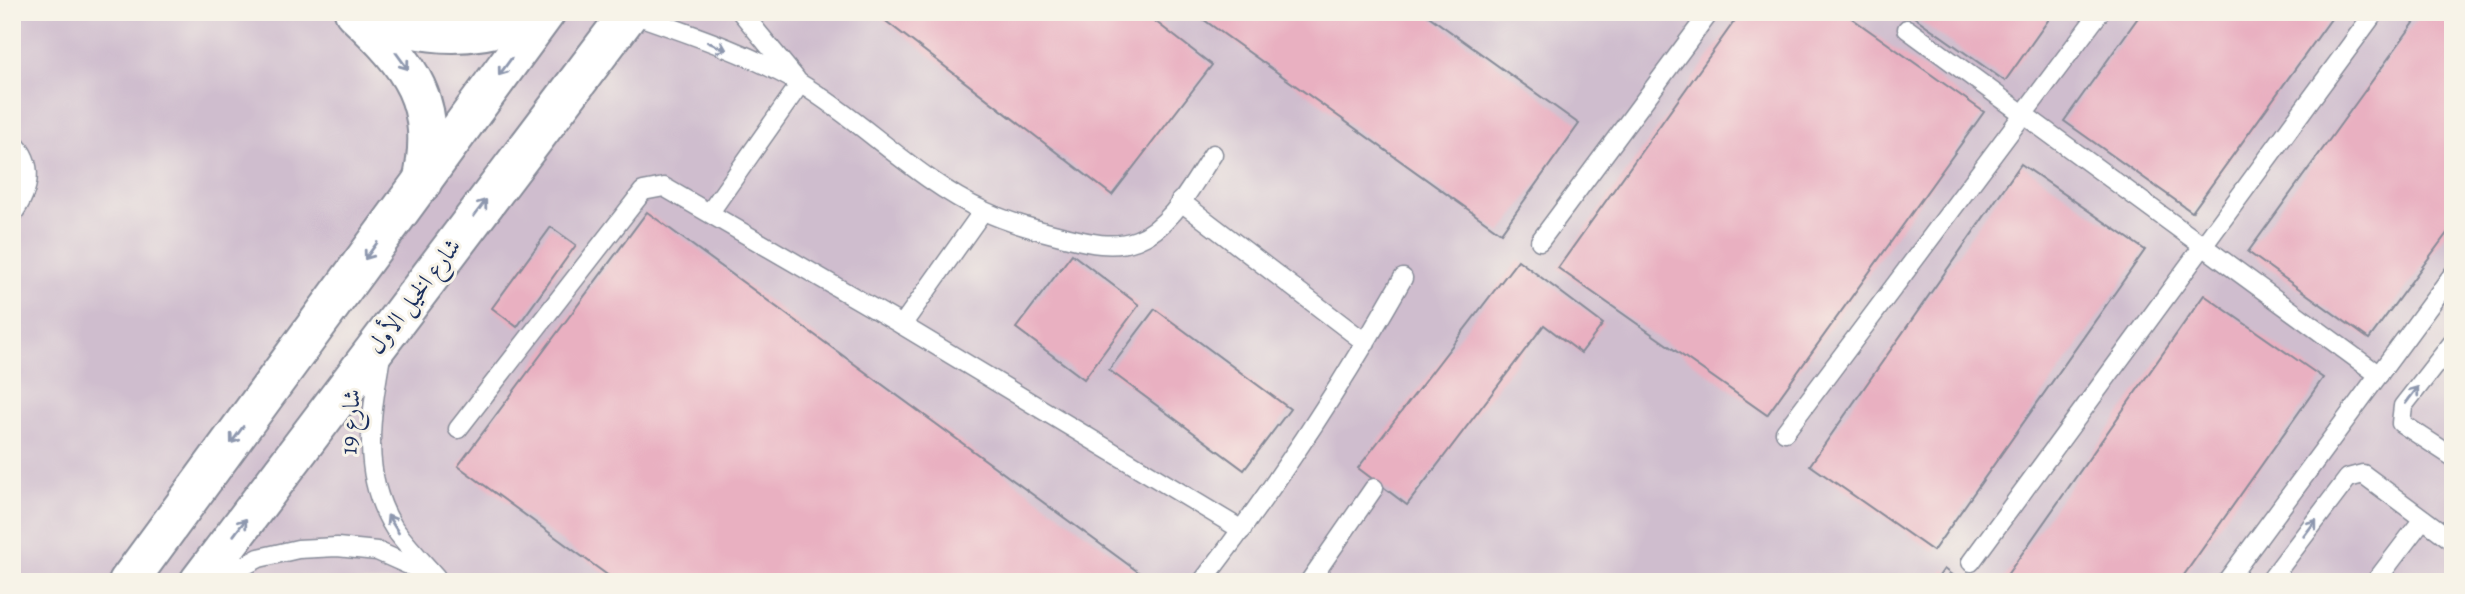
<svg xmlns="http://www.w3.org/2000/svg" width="2465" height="594" font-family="Alegreya,Amiri,serif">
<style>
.industrial{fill:#cfbdce}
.building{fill:#e9b0c1}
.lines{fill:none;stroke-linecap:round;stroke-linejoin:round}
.service-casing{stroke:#878b98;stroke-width:21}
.tertiary-casing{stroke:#878b98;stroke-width:42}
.secondary-casing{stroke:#878b98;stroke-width:42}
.service{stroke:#fff;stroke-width:18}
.tertiary{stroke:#fff;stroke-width:38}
.secondary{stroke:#fff;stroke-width:38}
.oneway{stroke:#8d97ae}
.labels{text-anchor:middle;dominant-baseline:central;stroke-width:6;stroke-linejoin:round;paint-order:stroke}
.street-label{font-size:24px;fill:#1b2f5e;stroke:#f7f3e8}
</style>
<rect width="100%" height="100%" fill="#f7f3e8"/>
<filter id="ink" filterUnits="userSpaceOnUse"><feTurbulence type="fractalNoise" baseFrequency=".0143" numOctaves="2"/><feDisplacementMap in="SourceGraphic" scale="14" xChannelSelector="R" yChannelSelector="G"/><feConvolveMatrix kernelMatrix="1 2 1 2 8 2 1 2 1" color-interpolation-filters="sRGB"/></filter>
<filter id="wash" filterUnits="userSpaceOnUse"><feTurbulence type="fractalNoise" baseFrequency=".00686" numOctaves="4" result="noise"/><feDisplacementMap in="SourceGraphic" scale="28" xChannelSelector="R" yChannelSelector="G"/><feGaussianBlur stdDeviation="1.57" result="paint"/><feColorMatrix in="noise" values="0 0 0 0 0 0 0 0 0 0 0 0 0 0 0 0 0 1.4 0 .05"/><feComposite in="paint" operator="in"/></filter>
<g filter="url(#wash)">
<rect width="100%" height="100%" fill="#f3e7d1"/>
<rect class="industrial" x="12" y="12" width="2441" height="570"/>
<g id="blocks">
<g class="building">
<path d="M874,12H1143L1212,65L1112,195Z"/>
<path d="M1193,12H1423L1579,124L1501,233Z"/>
<path d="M1741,12H1843L1984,112L1767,415L1558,268Z"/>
<path d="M1907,12H2054L2005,81Z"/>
<path d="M2142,12H2336L2192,212L2064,121Z"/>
<path d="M2422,12H2453V225L2369,339L2248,252Z"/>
<path d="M2021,164L2145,250L1933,551L1810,465Z"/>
<path d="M647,212L1152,582H617L458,466Z"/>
<path d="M551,227L576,245L517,327L492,308Z"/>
<path d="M1072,254L1139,305L1084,379L1016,328Z"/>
<path d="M1518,260L1603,324L1581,353L1544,325L1407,505L1358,468Z"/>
<path d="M2204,295L2323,378L2179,582H2002Z"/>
<path d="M1155,309L1290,409L1244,470L1109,370Z"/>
<path d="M1944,569L1961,582H1935Z"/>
</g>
</g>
</g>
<g filter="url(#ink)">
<use href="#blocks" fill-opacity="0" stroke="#878b98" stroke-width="2"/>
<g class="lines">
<defs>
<g id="service">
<path d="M741,12L796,79"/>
<path d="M630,13C687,33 749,53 801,84C864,122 917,180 984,211C1010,223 1037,230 1065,237C1089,243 1113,249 1137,240C1172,227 1193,183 1213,154"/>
<path d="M1907,29L2379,375"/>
<path d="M12,141C36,164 30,190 12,215"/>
<path d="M1180,201L1366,343"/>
<path d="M710,212L800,84"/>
<path d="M1540,241L1710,12"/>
<path d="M902,325L983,211"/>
<path d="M2453,342L2403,406L2401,423L2453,457"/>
<path d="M381,356C371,415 360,474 394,528C406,545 422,561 436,577"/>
<path d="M458,429L643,191L664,187L902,325L1242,530"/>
<path d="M1785,432L2100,12"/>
<path d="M1971,562L2375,12"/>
<path d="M214,582L259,558L298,549L337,547L377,551L431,575"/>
<path d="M1202,582C1277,485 1343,384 1403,278"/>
<path d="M1309,582L1374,488"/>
<path d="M2226,582L2453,274"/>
<path d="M2269,582L2348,478L2363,474L2453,541"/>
<path d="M2375,582L2423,519"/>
</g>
<g id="tertiary">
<path d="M354,12C411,65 440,103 422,183"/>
<path d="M367,12C425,41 483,39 542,12"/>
</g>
<g id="secondary">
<path d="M128,582L546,12"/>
<path d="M199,582L630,12"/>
</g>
</defs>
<use href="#service" class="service-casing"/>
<use href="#tertiary" class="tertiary-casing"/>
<use href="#secondary" class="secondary-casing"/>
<use href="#service" class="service"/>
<use href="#tertiary" class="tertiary"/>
<use href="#secondary" class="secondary"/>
</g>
<defs><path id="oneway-shaft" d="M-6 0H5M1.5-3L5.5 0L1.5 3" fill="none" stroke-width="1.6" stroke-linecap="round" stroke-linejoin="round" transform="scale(1.75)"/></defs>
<g class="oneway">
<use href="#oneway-shaft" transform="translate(717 46) rotate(23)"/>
<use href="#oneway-shaft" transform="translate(402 61) rotate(54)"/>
<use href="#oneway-shaft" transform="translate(505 67) rotate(126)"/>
<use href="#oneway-shaft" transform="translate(480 208) rotate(-53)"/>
<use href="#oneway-shaft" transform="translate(371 251) rotate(126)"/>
<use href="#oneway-shaft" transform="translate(2412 395) rotate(-53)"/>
<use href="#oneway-shaft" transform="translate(237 435) rotate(126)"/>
<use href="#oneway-shaft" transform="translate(393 524) rotate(-122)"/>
<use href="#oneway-shaft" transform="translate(240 527) rotate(-53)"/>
<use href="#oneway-shaft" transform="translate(2310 528) rotate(-53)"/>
</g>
</g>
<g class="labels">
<g class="street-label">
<text transform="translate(414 296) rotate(-53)">شارع الخيل الأول</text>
<text transform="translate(350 422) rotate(-87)">شارع 19</text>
</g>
</g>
<rect width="2465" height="594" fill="none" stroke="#f7f3e8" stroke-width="42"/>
</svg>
